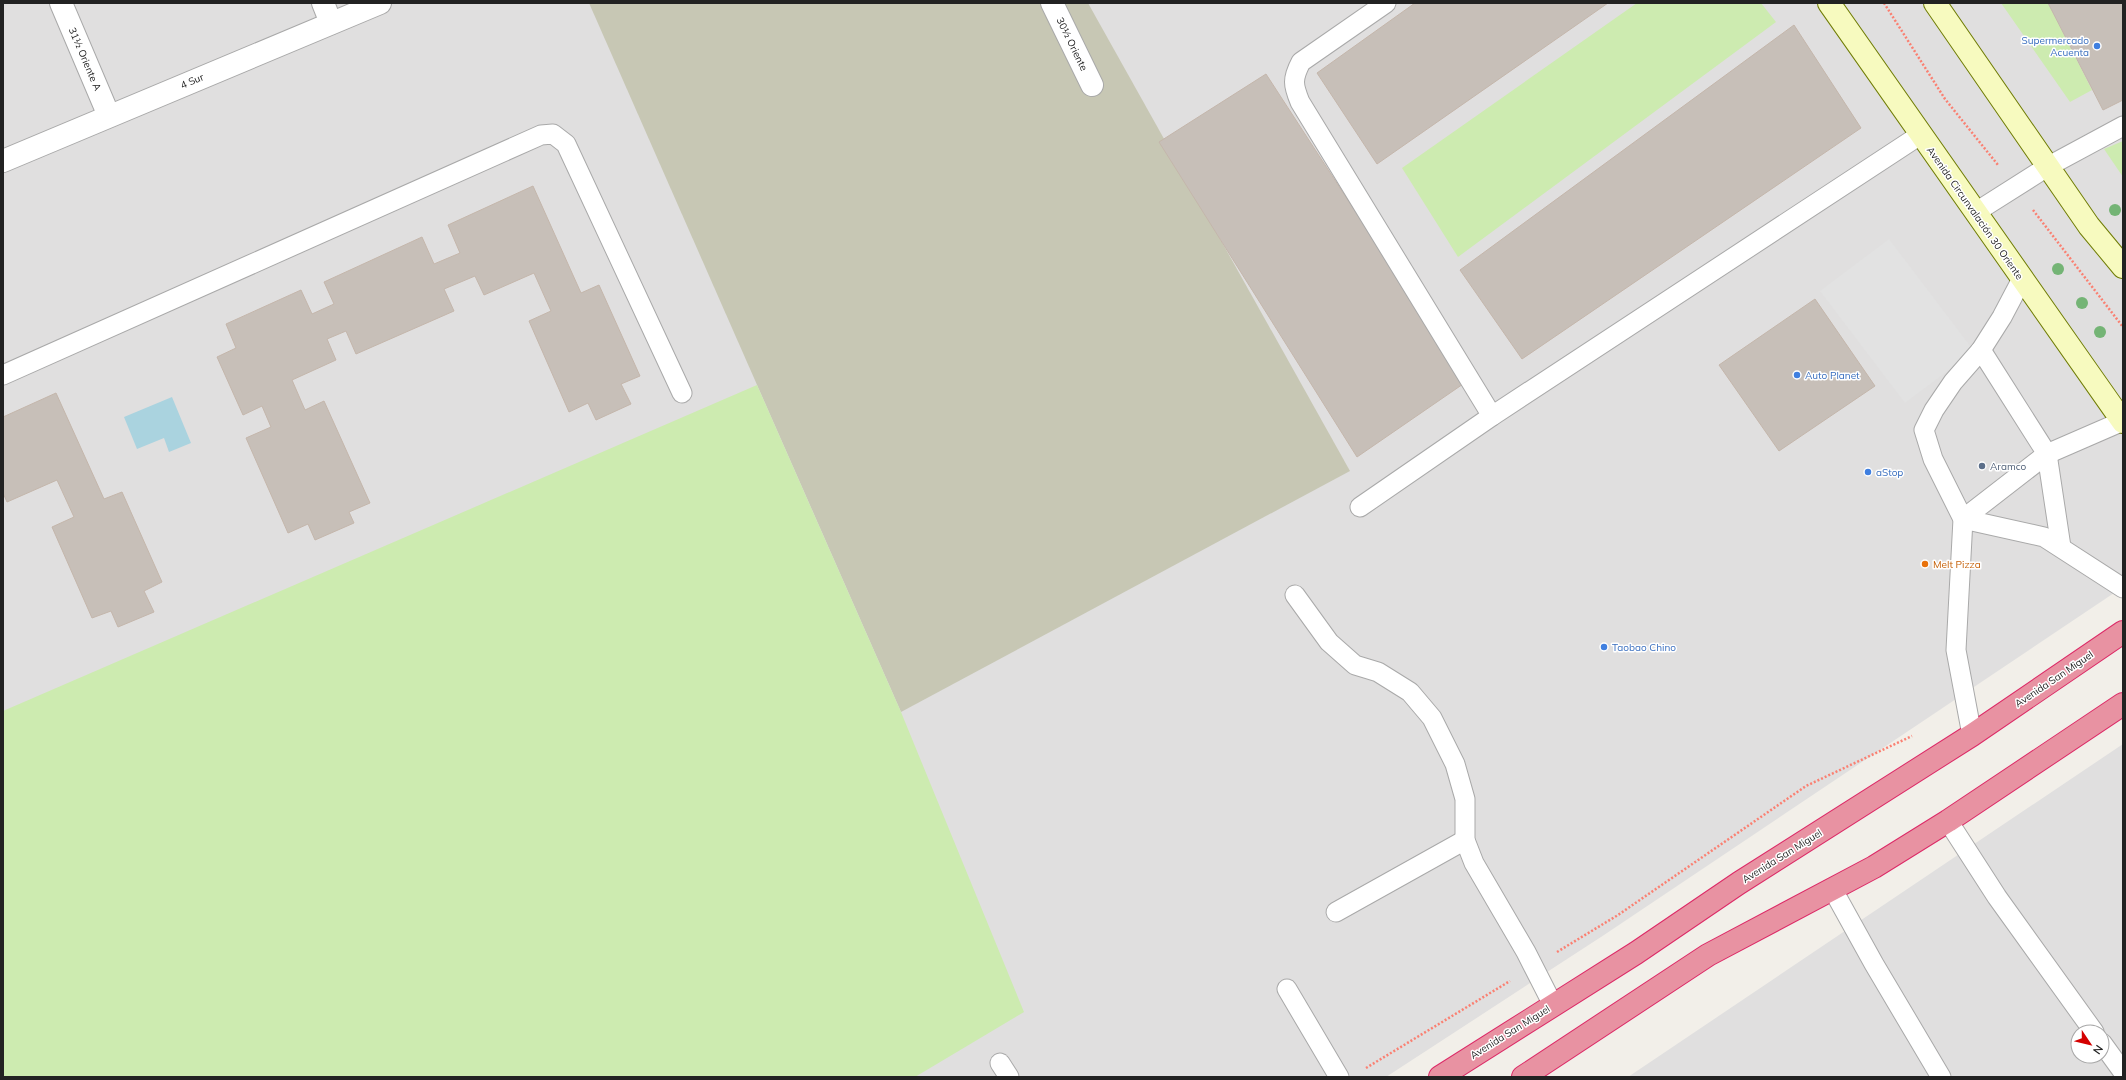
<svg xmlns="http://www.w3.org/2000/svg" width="2126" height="1080" font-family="Mulish,sans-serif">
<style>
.residential{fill:#e0dfdf;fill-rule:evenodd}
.construction{fill:#c7c7b4}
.grass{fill:#cdebb0}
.parking{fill:#e2e2e2}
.water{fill:#aad3df}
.building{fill:#c7bfb8;stroke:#c4b6ab}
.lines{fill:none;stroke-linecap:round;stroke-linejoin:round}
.lane-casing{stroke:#a9a9a9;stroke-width:21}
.street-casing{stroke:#a9a9a9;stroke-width:24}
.secondary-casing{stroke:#707d05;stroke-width:24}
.highway-casing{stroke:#dc2a67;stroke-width:24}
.path{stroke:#fa8072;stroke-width:2.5;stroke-dasharray:2 2;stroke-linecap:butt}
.lane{stroke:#fff;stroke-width:19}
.street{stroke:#fff;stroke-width:22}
.secondary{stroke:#f7fabf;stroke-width:22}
.highway{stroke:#e892a2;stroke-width:22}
.tree{fill:#74b475}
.shop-dot{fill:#3f7fe0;stroke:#fff;stroke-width:1.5}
.service-dot{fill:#5c6f8a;stroke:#fff;stroke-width:1.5}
.food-dot{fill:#e8710a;stroke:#fff;stroke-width:1.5}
.labels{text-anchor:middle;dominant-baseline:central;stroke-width:3;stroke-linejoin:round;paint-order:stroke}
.shop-label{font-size:10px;fill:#366cbe;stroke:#fff;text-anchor:start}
.street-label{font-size:10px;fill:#222;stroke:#fff}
.service-label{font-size:10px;fill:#4e5e75;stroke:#fff;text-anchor:start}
.food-label{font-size:10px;fill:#c56008;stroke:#fff;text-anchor:start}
</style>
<rect width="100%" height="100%" fill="#f2efe9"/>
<g class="residential">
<path d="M3,3H2123V587L1604,935L1386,1077H3Z"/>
<path d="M2123,744V1077H1628ZM2078,1032H2102V1056H2078Z"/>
</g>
<path class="construction" d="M589,3H1088L1350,471L901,712Z"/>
<g class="grass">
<path d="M1637,3H1761L1776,22L1458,257L1402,168Z"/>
<path d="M2001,3H2048L2092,90L2070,102Z"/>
<path d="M2123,141V177L2104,149Z"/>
<path d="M757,385L901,712L1024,1012L915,1077H3V711Z"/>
</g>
<path class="parking" d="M1889,239L1974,351L1905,403L1820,291Z"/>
<path class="water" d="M172,397L191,443L169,452L164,438L137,449L124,417Z"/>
<g class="building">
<path d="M1415,3H1608L1377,164L1317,73Z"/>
<path d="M2048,3H2123V100L2103,110Z"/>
<path d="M1794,25L1861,128L1522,359L1460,270Z"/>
<path d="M1266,74L1466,382L1357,457L1159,142Z"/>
<path d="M533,186L581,293L599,285L640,376L621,384L631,404L596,420L588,403L569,412L529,321L551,311L534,273L484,295L475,276L444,289L454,311L356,354L346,331L327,339L336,360L292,380L305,410L324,401L370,503L349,512L354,523L315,540L308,524L288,533L246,438L271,427L262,406L243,415L217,357L236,348L226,324L301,290L312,314L334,304L324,282L422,237L434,264L460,253L448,225Z"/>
<path d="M1815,299L1875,386L1779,451L1719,365Z"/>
<path d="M56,393L104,499L122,492L162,582L144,591L154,612L118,627L111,611L92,618L52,527L74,517L57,480L7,502L3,493V417Z"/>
</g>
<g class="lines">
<defs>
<g id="lane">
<path d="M1386,3L1301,62C1292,79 1293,85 1300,102L1492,416"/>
<path d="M1976,212L2047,167L2123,126"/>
<path d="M1981,350L2047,454L2061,547"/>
<path d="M3,375L541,135L553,134L566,144L682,393"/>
<path d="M1360,507L1492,416L1920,135"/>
<path d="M1963,519L2047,454L2123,421"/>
<path d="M1963,519L2044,537L2123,588"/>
<path d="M1295,595L1329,642L1355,665L1378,672L1410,692L1432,718L1455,764L1465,799V840L1474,863L1526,952L1553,1005"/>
<path d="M1972,735L1956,650L1963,519L1933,459L1924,430L1934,410L1953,382L1981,350L2002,317L2022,279"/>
<path d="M1948,821L1997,897L2094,1032"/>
<path d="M1833,890L1874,964L1941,1077"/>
<path d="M1336,912L1465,840"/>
<path d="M1287,989L1339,1077"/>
<path d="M2102,1043L2123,1072"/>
<path d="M1000,1063L1009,1077"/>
</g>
<g id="street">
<path d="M61,3L109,116"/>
<path d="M323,3L331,23"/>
<path d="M1052,3L1092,85"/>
<path d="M3,161L380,3"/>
</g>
<g id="secondary">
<path d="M1829,3L2123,422"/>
<path d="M1935,3L2089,226L2123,267"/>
</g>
<g id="highway">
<path d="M1440,1077L1636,953L1739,883L1972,735L2123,632"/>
<path d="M1523,1077L1708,955L1874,867L1948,821L2123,704"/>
</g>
</defs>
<use href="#lane" class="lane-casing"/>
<use href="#street" class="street-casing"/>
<use href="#secondary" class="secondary-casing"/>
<use href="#highway" class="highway-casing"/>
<g class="path">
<path d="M1884,3L1945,99L1998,165"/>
<path d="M2033,210L2123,327"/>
<path d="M1557,952L1618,915L1806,786L1912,736"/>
<path d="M1366,1068L1510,981"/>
</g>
<use href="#lane" class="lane"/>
<use href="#street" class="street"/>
<use href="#secondary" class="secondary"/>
<use href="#highway" class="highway"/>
</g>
<g class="tree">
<circle cx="2115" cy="210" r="6"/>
<circle cx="2058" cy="269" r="6"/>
<circle cx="2082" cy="303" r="6"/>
<circle cx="2100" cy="332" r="6"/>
</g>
<g class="shop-dot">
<circle cx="2097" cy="46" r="4"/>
<circle cx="1797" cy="375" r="4"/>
<circle cx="1868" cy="472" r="4"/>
<circle cx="1604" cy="647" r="4"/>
</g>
<circle class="service-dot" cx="1982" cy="466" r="4"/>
<circle class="food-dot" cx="1925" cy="564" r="4"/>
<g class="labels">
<g class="shop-label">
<text x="2089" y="40" text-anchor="end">Supermercado<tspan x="2089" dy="12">Acuenta</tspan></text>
<text x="1805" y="375">Auto Planet</text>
<text x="1876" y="472">aStop</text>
<text x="1612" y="647">Taobao Chino</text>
</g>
<g class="street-label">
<text transform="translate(1072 44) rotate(64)">30½ Oriente</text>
<text transform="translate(85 59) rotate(67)">31½ Oriente A</text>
<text transform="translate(192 81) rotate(-23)">4 Sur</text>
<text transform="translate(1975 213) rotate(55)">Avenida Circunvalación 30 Oriente</text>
<text transform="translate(2054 679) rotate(-34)">Avenida San Miguel</text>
<text transform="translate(1782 856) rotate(-32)">Avenida San Miguel</text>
<text transform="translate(1510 1032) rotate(-32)">Avenida San Miguel</text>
</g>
<g class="service-label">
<text x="1990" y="466">Aramco</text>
</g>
<g class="food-label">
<text x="1933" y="564">Melt Pizza</text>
</g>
</g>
<rect width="2126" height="1080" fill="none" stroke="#222222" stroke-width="8"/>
<g transform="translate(2090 1044) rotate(125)"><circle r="19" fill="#ffffff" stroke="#a7a7a7"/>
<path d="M0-3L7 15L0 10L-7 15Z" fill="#d40000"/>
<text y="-6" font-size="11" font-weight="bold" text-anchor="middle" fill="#222222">N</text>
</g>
</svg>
